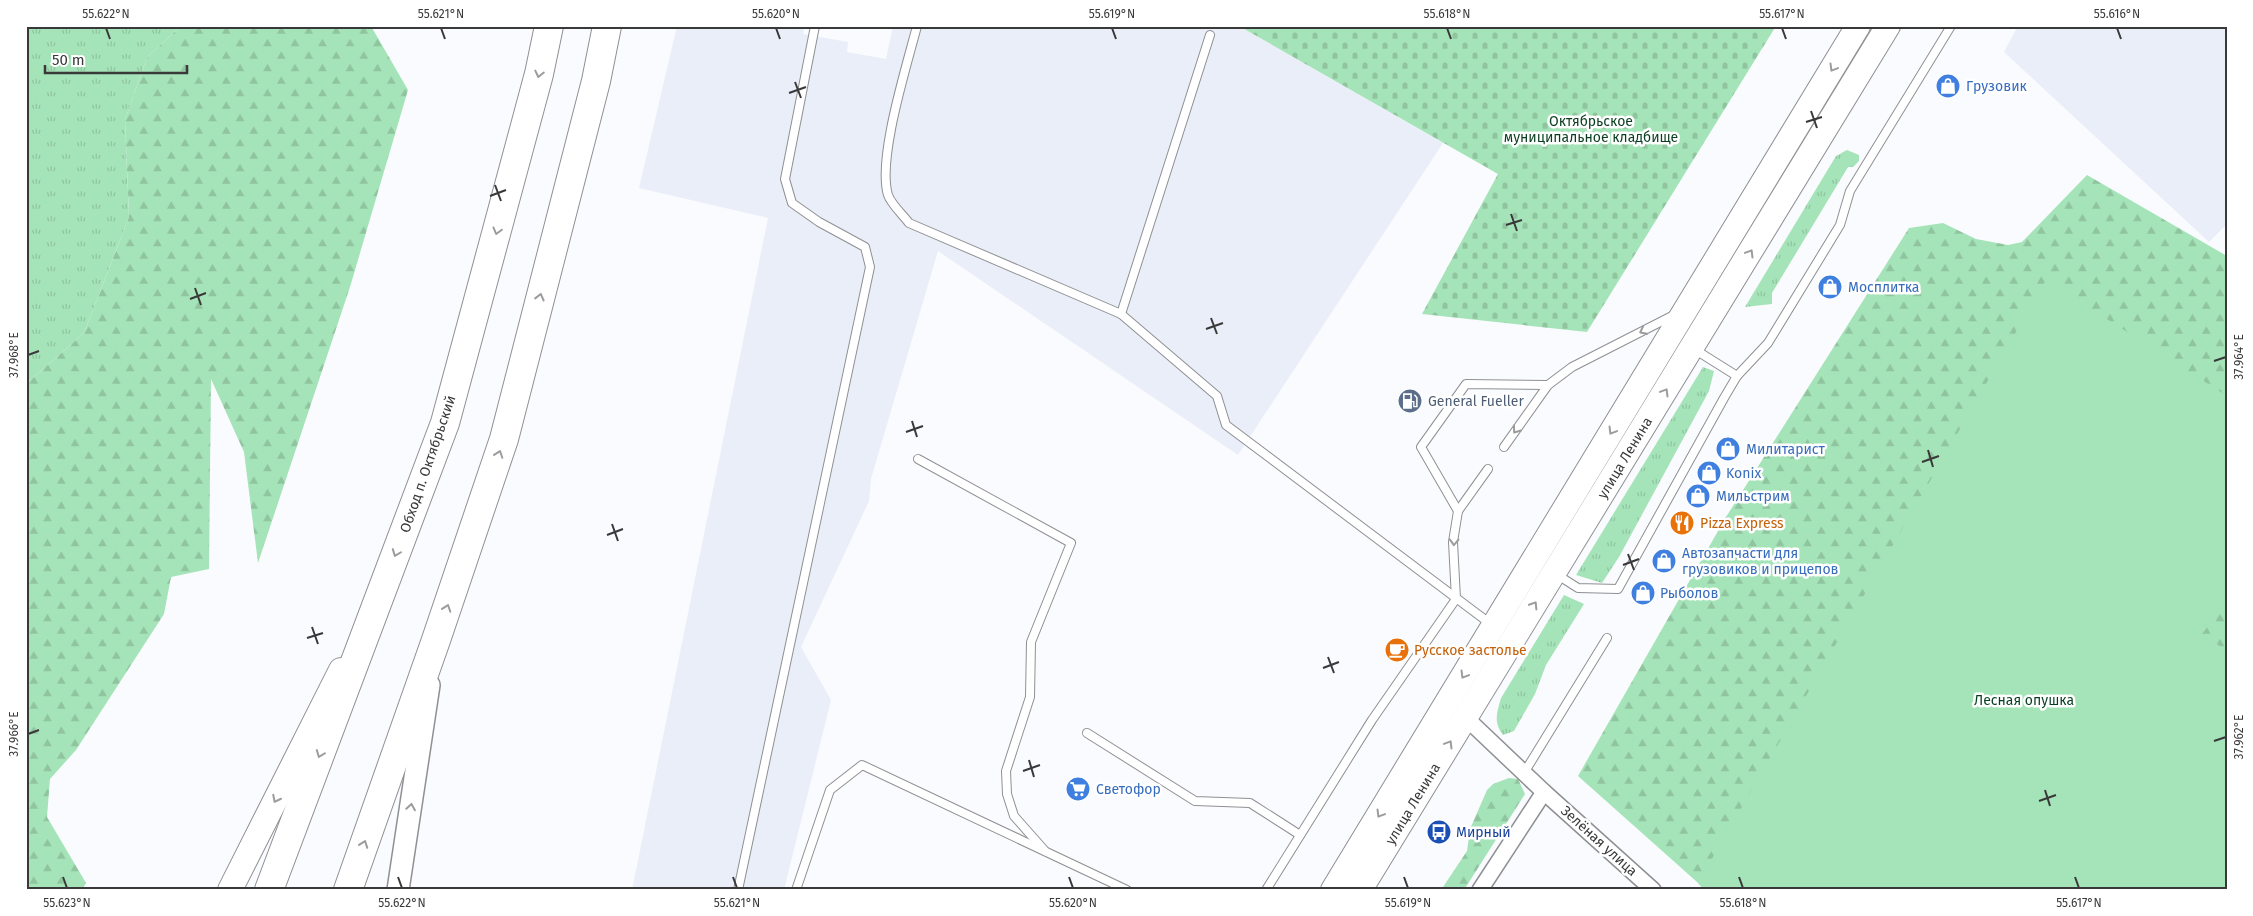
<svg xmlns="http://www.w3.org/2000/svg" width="2253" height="916" font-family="'Fira Sans',sans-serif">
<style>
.built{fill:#eaeef8}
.grass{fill:url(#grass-tufts)}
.forest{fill:url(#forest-firs)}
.cemetery{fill:url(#cemetery-stones)}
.park{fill:#a5e4b8}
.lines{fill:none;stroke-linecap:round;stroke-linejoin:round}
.lane-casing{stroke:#8f9093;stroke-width:10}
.street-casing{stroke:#8f9093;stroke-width:18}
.secondary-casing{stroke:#8f9093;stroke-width:24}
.primary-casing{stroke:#8f9093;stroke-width:26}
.highway-casing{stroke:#8f9093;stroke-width:30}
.lane{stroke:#fff;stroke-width:8}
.street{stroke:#fff;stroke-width:15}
.secondary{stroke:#fff;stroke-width:21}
.primary{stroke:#fff;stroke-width:24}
.highway{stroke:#fff;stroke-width:28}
.oneway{stroke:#9c9c9c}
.ticks{fill:none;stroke:#39393a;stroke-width:2}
.labels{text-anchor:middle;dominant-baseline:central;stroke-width:5;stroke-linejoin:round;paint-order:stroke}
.shop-label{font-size:14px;fill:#366cbe;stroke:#fff;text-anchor:start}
.park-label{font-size:14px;fill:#093f21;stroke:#fff}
.service-label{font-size:14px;fill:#4e5e75;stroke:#fff;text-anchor:start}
.street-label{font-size:14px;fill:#39393a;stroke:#fff}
.food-label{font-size:14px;fill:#c56008;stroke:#fff;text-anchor:start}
.transit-label{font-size:14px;fill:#164399;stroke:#fff;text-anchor:start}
.neatline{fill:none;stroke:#39393a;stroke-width:2}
.ticks-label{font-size:12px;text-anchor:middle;fill:#39393a}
</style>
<defs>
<pattern id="grass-tufts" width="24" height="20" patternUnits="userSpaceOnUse" patternTransform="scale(1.25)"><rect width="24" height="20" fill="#a5e4b8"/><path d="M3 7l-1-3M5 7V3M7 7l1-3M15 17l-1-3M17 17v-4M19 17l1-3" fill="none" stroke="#8fc49f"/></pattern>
<pattern id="forest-firs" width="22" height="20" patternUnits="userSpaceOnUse" patternTransform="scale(1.25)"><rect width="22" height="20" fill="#a5e4b8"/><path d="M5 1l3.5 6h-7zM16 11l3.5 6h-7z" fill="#8fc49f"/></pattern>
<pattern id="cemetery-stones" width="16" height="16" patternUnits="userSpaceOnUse" patternTransform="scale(1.25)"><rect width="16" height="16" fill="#a5e4b8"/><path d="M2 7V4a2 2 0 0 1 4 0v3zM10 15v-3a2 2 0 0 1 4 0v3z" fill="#8fc49f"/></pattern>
</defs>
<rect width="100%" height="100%" fill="#fafbfe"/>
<g class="built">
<path d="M677,26H804L803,34L848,42L847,52L886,59L893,26H1239L1443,143L1238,455L938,251L871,479L869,501L801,647L831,700L784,890H632L768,218L639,188Z"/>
<path d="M2018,26H2227V224L2209,242L2004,52Z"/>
</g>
<g class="grass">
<path d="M26,26H181L147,57L125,120L129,217L84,333L26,384Z"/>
<path d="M1847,150L1859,155V161L1853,167H1848L1772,293V304L1745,307L1836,156Z"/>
<path d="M1703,367L1714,371L1709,391L1619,557L1602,583L1576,575Z"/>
<path d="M1564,595L1584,604L1546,665L1535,694L1514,731L1503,735C1493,722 1497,712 1501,698Z"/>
</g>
<g class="forest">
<path d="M181,26H371L408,90L350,287L258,563L244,452L211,379L209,569L171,577L164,614L76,750L50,779L47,817L86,883L82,890H26V384L84,333L129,217L125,120L147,57Z"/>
<path d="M2087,175L2227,256V890H1706L1578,776L1726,517L1909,228L1943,223L1976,239L2008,245L2022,242Z"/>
<path d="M1509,778L1518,779L1525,794L1464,890H1441L1467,851L1470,829L1487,790L1493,784Z"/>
</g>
<path class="cemetery" d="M1239,26H1776L1587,332L1422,314L1498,174Z"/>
<path class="park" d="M2046,280L2227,396V601L2202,634L2227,651V890H1704L1698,883Z"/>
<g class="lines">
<defs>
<g id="lane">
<path d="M917,26C907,65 877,159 888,195C891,204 903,215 909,223L1121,314L1217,396L1226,425L1492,625"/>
<path d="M1121,314L1210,35"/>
<path d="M1694,349L1737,376"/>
<path d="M1504,447L1548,385L1572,367L1674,315"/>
<path d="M918,459L1071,543L1031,642L1030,697L1006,771L1007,794L1014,816L1045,851"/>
<path d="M1458,511L1421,447L1466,384L1548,385"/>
<path d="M1556,574L1578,588L1618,589L1724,398L1737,376L1768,343L1840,225L1850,191L1951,26"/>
<path d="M1087,733L1195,801L1250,803L1300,835"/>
<path d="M1524,773L1607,638"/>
<path d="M738,890L870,267L865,247L819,222L792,203L785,179L815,26"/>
<path d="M796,890L830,790L862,765L1127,890"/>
<path d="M1266,890L1372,720L1456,599L1453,542L1458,511L1488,469"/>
</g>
<g id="street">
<path d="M1465,717L1544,792L1480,890"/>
<path d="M1544,792L1653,890"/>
</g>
<path id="secondary" d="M398,890L429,685"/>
<g id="primary">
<path d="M230,890L341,670"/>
<path d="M1333,890L1858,26"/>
<path d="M1360,890L1888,26"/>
</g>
<g id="highway">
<path d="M269,890L445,423L539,74L549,26"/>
<path d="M348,890L436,640L504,439L596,81L607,26"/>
</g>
</defs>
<use href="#lane" class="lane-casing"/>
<use href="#street" class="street-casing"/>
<use href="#secondary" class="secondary-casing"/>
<use href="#primary" class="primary-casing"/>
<use href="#highway" class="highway-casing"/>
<use href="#lane" class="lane"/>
<use href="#street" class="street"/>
<use href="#secondary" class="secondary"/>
<use href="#primary" class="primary"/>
<use href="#highway" class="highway"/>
</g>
<defs><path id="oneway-chevron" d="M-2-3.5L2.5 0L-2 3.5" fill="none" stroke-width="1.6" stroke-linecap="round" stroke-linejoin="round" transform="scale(1.25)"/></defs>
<g class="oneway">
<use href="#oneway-chevron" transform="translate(1833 68) rotate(121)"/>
<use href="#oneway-chevron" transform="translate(539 74) rotate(103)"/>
<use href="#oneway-chevron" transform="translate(497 231) rotate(105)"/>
<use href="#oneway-chevron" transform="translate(1750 253) rotate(-59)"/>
<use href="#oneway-chevron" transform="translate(540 297) rotate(-76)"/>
<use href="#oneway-chevron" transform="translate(1643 331) rotate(153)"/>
<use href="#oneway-chevron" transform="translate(1665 392) rotate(-59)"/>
<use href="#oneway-chevron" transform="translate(1516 430) rotate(126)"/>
<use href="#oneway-chevron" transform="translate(1612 431) rotate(121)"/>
<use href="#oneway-chevron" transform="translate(499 454) rotate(-71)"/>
<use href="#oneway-chevron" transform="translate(1454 542) rotate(92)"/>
<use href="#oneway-chevron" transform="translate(396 553) rotate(111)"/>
<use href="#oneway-chevron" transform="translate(1534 605) rotate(-58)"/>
<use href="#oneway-chevron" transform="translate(447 608) rotate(-71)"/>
<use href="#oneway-chevron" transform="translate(1464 675) rotate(121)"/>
<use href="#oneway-chevron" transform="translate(1449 744) rotate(-59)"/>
<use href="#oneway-chevron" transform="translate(320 754) rotate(111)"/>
<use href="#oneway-chevron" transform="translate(276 799) rotate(117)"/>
<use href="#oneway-chevron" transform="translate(411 807) rotate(-81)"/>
<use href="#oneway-chevron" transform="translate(1380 814) rotate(121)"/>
<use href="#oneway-chevron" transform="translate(364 844) rotate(-70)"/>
</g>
<path class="ticks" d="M106,28L110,39M441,28L445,39M776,28L780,39M1112,28L1116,39M1447,28L1451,39M1782,28L1786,39M2117,28L2121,39M795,82L801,98M789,93L806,87M1811,111L1817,128M1806,122L1822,117M495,185L501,201M490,196L506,190M1511,214L1517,231M1506,225L1522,220M195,288L201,305M190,299L206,293M1211,318L1217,334M1206,329L1223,323M28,355L39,351M2214,361L2226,357M912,421L917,437M906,432L923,426M1928,450L1933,467M1922,462L1939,456M612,524L618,541M607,535L623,529M1628,554L1634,570M1623,565L1639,559M312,627L318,644M307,638L323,633M1328,657L1334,673M1323,668L1339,662M28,734L39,730M2214,741L2226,737M1029,760L1034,777M1023,771L1040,765M2045,790L2050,806M2039,801L2056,795M63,877L67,888M398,877L402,888M733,877L737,888M1069,877L1073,888M1404,877L1408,888M1739,877L1743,888M2075,877L2079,888"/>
<defs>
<symbol id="shop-disc" viewBox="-11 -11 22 22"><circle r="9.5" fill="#3f7fe0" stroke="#fff"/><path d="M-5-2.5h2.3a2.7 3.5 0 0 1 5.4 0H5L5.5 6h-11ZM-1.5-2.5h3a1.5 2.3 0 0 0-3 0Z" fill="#fff"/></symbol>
<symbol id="fuel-disc" viewBox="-11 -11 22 22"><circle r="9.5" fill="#5c6f8a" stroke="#fff"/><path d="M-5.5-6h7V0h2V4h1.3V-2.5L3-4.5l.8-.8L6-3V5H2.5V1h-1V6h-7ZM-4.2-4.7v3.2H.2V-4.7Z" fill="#fff"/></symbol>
<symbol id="restaurant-disc" viewBox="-11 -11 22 22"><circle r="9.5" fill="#e8710a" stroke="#fff"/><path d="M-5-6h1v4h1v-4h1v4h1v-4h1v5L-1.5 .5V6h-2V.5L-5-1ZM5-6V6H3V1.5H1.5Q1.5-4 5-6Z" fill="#fff"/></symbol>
<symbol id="cafe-disc" viewBox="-11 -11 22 22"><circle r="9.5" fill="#e8710a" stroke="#fff"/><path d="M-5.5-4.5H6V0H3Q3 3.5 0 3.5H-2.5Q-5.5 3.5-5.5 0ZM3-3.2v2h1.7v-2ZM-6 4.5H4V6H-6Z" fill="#fff"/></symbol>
<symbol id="supermarket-disc" viewBox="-11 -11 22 22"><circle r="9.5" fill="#3f7fe0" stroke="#fff"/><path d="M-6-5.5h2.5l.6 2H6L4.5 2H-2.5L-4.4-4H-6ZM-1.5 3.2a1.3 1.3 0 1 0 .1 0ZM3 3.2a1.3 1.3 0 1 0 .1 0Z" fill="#fff"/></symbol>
<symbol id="bus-disc" viewBox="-11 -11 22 22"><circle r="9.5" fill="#1a4fb4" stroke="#fff"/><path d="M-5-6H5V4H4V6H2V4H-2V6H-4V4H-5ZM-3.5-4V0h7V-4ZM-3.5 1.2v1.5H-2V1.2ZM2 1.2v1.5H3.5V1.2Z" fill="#fff"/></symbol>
</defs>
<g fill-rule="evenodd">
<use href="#shop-disc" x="1934" y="72" width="28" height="28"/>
<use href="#shop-disc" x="1816" y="273" width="28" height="28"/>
<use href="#fuel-disc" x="1396" y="387" width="28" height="28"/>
<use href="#shop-disc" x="1714" y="435" width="28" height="28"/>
<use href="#shop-disc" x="1695" y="459" width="28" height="28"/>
<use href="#shop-disc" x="1684" y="482" width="28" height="28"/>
<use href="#restaurant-disc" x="1668" y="509" width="28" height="28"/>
<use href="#shop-disc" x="1650" y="547" width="28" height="28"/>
<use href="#shop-disc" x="1629" y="579" width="28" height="28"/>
<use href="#cafe-disc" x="1383" y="636" width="28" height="28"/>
<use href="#supermarket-disc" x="1064" y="775" width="28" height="28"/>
<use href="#bus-disc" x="1425" y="818" width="28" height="28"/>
</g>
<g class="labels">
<g class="shop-label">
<text x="1966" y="86">Грузовик</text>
<text x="1848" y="287">Мосплитка</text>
<text x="1746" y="449">Милитарист</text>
<text x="1726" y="473">Konix</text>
<text x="1716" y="496">Мильстрим</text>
<text x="1682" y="553">Автозапчасти для<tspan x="1682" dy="16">грузовиков и прицепов</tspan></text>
<text x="1660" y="593">Рыболов</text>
<text x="1096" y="789">Светофор</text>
</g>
<g class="park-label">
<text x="1591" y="121">Октябрьское<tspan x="1591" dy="16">муниципальное кладбище</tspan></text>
<text x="2024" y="700">Лесная опушка</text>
</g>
<g class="service-label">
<text x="1428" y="401">General Fueller</text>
</g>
<g class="street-label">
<text transform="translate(1625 458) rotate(-59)">улица Ленина</text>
<text transform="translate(428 464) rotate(-71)">Обход п. Октябрьский</text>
<text transform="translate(1413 804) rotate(-59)">улица Ленина</text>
<text transform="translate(1599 841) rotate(42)">Зелёная улица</text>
</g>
<g class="food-label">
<text x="1700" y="523">Pizza Express</text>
<text x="1414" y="650">Русское застолье</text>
</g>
<g class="transit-label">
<text x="1456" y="832">Мирный</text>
</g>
</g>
<rect width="2253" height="916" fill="none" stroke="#ffffff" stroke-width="55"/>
<path d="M45 65v8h142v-8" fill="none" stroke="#39393a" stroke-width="2.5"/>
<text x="52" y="65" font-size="15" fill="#39393a" stroke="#ffffff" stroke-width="4" paint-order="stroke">50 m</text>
<rect x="28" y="28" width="2198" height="860" class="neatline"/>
<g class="ticks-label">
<text x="106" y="18">55.622°N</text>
<text x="441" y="18">55.621°N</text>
<text x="776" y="18">55.620°N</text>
<text x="1112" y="18">55.619°N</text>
<text x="1447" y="18">55.618°N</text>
<text x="1782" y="18">55.617°N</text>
<text x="2117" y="18">55.616°N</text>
<text transform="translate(14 355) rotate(-90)" y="4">37.968°E</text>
<text transform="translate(2239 357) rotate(-90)" y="4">37.964°E</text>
<text transform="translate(14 734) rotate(-90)" y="4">37.966°E</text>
<text transform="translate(2239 737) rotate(-90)" y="4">37.962°E</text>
<text x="67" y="907">55.623°N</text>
<text x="402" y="907">55.622°N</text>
<text x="737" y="907">55.621°N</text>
<text x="1073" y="907">55.620°N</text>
<text x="1408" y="907">55.619°N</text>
<text x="1743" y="907">55.618°N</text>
<text x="2079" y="907">55.617°N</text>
</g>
</svg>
